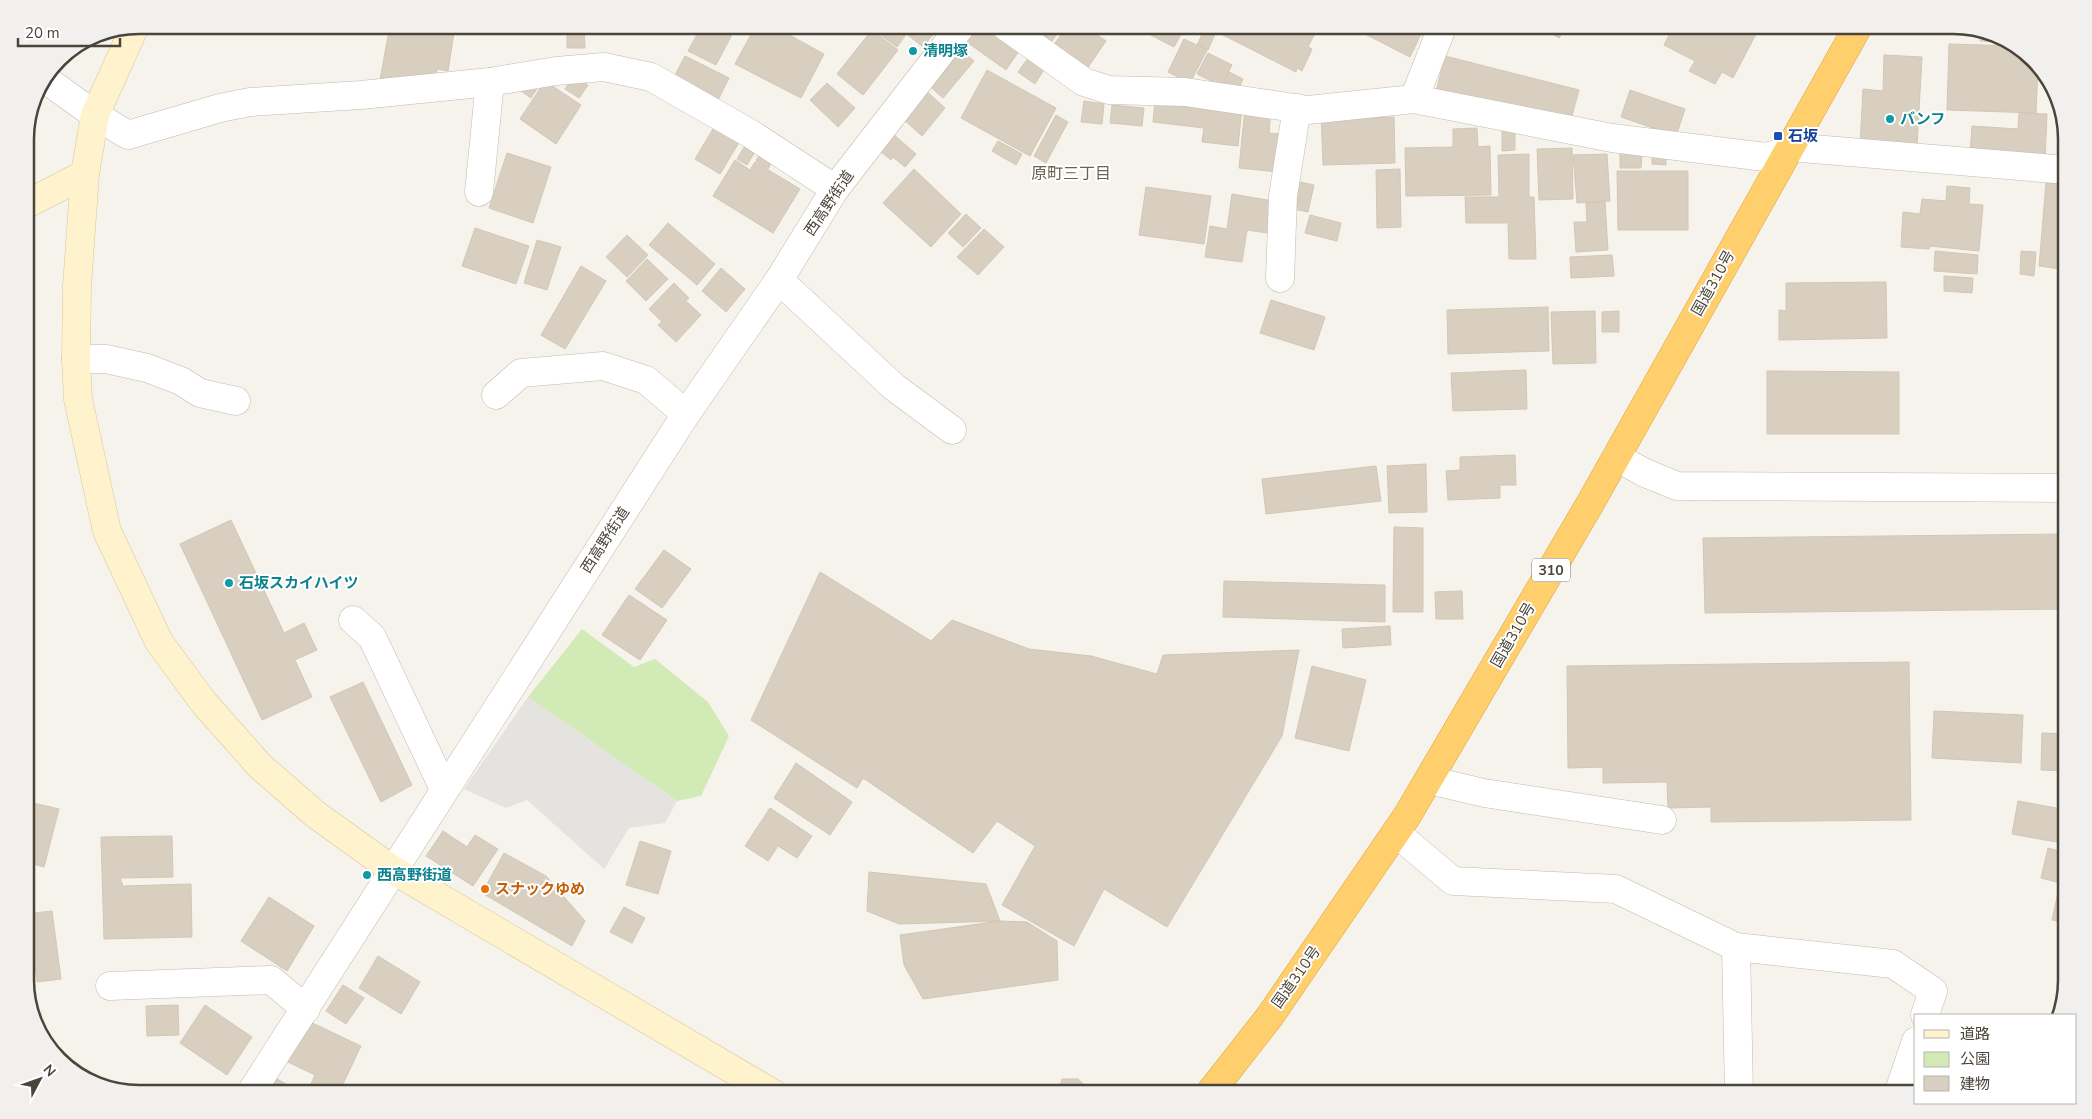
<svg xmlns="http://www.w3.org/2000/svg" width="2092" height="1119" font-family="'Nunito Sans','Noto Sans JP',sans-serif">
<style>
.green{fill:#d2eab5}
.parking{fill:#e5e3e0}
.building{fill:#d8cfc1;stroke:#d3c7b4}
.lines{fill:none;stroke-linecap:round;stroke-linejoin:round}
.street-casing{stroke:#c2bbae;stroke-width:29}
.secondary-casing{stroke:#d6c79b;stroke-width:29}
.highway-casing{stroke:#e0a43c;stroke-width:29}
.street{stroke:#fff;stroke-width:28}
.secondary{stroke:#fff3cd;stroke-width:28}
.highway{stroke:#ffcf6e;stroke-width:28}
.culture-dot{fill:#0f9aa8;stroke:#fff;stroke-width:2}
.transit-dot{fill:#1a4fb4;stroke:#fff;stroke-width:2}
.food-dot{fill:#e8710a;stroke:#fff;stroke-width:2}
.labels{text-anchor:middle;dominant-baseline:central;stroke-width:4;stroke-linejoin:round;paint-order:stroke}
.shield{fill:#fff;stroke:#817c74;stroke-width:1}
.shield-label{font-size:14px;font-weight:bold;fill:#4b4439}
.culture-label{font-size:15px;font-weight:bold;fill:#0d838f;stroke:#fff;text-anchor:start}
.transit-label{font-size:15px;font-weight:bold;fill:#164399;stroke:#fff;text-anchor:start}
.street-label{font-size:15px;fill:#4b4439;stroke:#fff}
.food-label{font-size:15px;font-weight:bold;fill:#c56008;stroke:#fff;text-anchor:start}
.neighbourhood-label{font-size:16px;fill:#6e6250;stroke:#fff}
.rim{fill:none;stroke:#4b4439;stroke-width:2.5}
</style>
<rect width="100%" height="100%" fill="#f6f3ec"/>
<path class="green" d="M582,629L634,667L655,659L708,702L729,736L701,796L677,801L528,697Z"/>
<path class="parking" d="M528,697L677,801L665,823L629,828L604,869L527,800L506,808L464,789Z"/>
<g class="building">
<path d="M390,25H408L454,33L448,71L437,69L436,77L380,80Z"/>
<path d="M445,25H470L466,34Z"/>
<path d="M702,25H737L716,65L688,51Z"/>
<path d="M756,25H788L784,32L824,54L801,98L735,64Z"/>
<path d="M876,25H887L882,32L875,27Z"/>
<path d="M889,25L905,36L897,47L881,35Z"/>
<path d="M907,25H927L935,32L923,47L903,31Z"/>
<path d="M974,25H982L1019,51L1006,70L964,40Z"/>
<path d="M1042,25H1063L1052,41L1038,31Z"/>
<path d="M1068,25H1083L1106,41L1084,73L1051,49Z"/>
<path d="M1146,25H1186L1174,47L1143,31Z"/>
<path d="M1220,25H1319L1308,47L1312,49L1302,71L1297,68L1296,72L1217,32Z"/>
<path d="M1362,25H1418L1424,28L1410,57L1361,32L1364,26Z"/>
<path d="M1536,25H1567L1559,38Z"/>
<path d="M1674,25H1742L1756,34L1733,78L1722,72L1715,84L1689,71L1695,61L1664,45Z"/>
<path d="M567,27L584,28L585,48H567Z"/>
<path d="M1205,28L1215,34L1208,50L1197,45Z"/>
<path d="M872,30L898,50L863,95L837,74Z"/>
<path d="M1980,31L2004,37L2010,43L1980,41Z"/>
<path d="M1184,39L1207,50L1190,83L1168,72Z"/>
<path d="M1949,44L2014,46L2038,67L2036,113L1947,110Z"/>
<path d="M956,46L974,61L943,98L926,83Z"/>
<path d="M1208,53L1232,65L1221,86L1197,74Z"/>
<path d="M1884,55L1922,57L1917,146H1860L1863,89L1883,91Z"/>
<path d="M685,56L729,78L717,102L673,79Z"/>
<path d="M1445,56L1579,90L1569,127L1436,92Z"/>
<path d="M1029,57L1045,68L1035,84L1018,72Z"/>
<path d="M987,70L1056,108L1030,156L961,118Z"/>
<path d="M1229,72L1243,79L1237,92L1223,84Z"/>
<path d="M574,75L588,85L579,98L565,89Z"/>
<path d="M530,78L540,84L531,98L521,91Z"/>
<path d="M545,81L581,105L556,144L520,119Z"/>
<path d="M827,83L855,108L838,127L810,100Z"/>
<path d="M925,90L945,108L922,136L902,118Z"/>
<path d="M1630,90L1685,109L1676,136L1621,117Z"/>
<path d="M1155,100L1242,108L1238,146L1202,142L1204,128L1153,122Z"/>
<path d="M1084,101L1104,104L1102,124L1081,122Z"/>
<path d="M1112,105L1144,108L1142,126L1110,123Z"/>
<path d="M1245,108L1271,110L1269,133L1281,134L1278,172L1239,168Z"/>
<path d="M1321,111H1371V118L1394,117L1395,163L1323,165Z"/>
<path d="M2019,113L2047,114L2045,159L1970,155L1972,126L2018,129Z"/>
<path d="M1056,115L1068,122L1046,163L1034,156Z"/>
<path d="M716,124L741,139L720,174L695,159Z"/>
<path d="M1477,128L1478,147L1490,146L1491,195L1406,196L1405,148L1453,147V129Z"/>
<path d="M1502,129H1515V150L1502,151Z"/>
<path d="M893,134L916,154L905,167L893,157L891,160L879,150Z"/>
<path d="M998,141L1022,154L1016,165L992,151Z"/>
<path d="M746,144L756,150L747,165L737,159Z"/>
<path d="M1572,148L1573,199L1539,200L1537,149Z"/>
<path d="M762,150L775,157L768,169L756,161Z"/>
<path d="M507,153L551,167L533,223L489,208Z"/>
<path d="M1620,153H1642L1641,168H1620Z"/>
<path d="M1652,153L1666,154V165L1652,164Z"/>
<path d="M1529,154V197H1534L1536,259H1509L1508,223H1466L1465,197H1499L1498,155Z"/>
<path d="M1607,154L1610,201L1577,203L1573,155Z"/>
<path d="M735,160L750,170L755,162L800,189L773,233L713,196Z"/>
<path d="M914,169L961,214L931,247L883,203Z"/>
<path d="M1400,169L1401,227L1377,228L1376,170Z"/>
<path d="M1617,171H1688V230H1618Z"/>
<path d="M1295,181L1314,185L1308,212L1289,208Z"/>
<path d="M2046,183L2067,184V263H2060V269L2039,266Z"/>
<path d="M1947,186L1970,188L1969,204L1983,205L1979,251L1930,246L1929,249L1901,247L1903,212L1920,214L1922,199L1946,201Z"/>
<path d="M1146,187L1211,196L1204,244L1139,235Z"/>
<path d="M1232,194L1279,202L1274,234L1247,230L1242,262L1205,257L1210,226L1227,229Z"/>
<path d="M1605,202L1608,250L1576,252L1574,222H1587L1586,203Z"/>
<path d="M966,214L981,228L963,247L948,233Z"/>
<path d="M1310,215L1341,223L1337,241L1305,233Z"/>
<path d="M668,223L715,264L697,285L649,245Z"/>
<path d="M475,228L529,246L516,284L462,266Z"/>
<path d="M984,229L1004,247L978,275L957,257Z"/>
<path d="M627,235L648,255L627,277L606,257Z"/>
<path d="M537,240L561,247L547,290L524,283Z"/>
<path d="M1935,251L1978,255L1977,274L1934,271Z"/>
<path d="M2021,251L2036,252L2034,276L2020,274Z"/>
<path d="M1612,255L1614,276L1571,278L1570,257Z"/>
<path d="M647,259L668,279L646,301L626,281Z"/>
<path d="M581,266L606,281L565,349L541,335Z"/>
<path d="M721,268L745,289L726,312L702,291Z"/>
<path d="M1944,276L1973,278L1972,293L1944,291Z"/>
<path d="M1886,282L1887,338L1779,340V310L1786,311V283Z"/>
<path d="M674,283L689,298L686,301L701,315L676,342L658,325L662,322L649,309Z"/>
<path d="M1271,300L1325,317L1314,350L1260,333Z"/>
<path d="M1548,307L1549,351L1448,354L1447,310Z"/>
<path d="M1595,311L1596,363L1553,364L1551,312Z"/>
<path d="M1619,311V332H1602V312Z"/>
<path d="M1526,370L1527,409L1453,411L1451,373Z"/>
<path d="M2060,370H2067V429H2059Z"/>
<path d="M1767,371L1899,372V434H1767Z"/>
<path d="M1515,455L1516,485H1500V498L1448,500L1446,471L1460,470V457Z"/>
<path d="M1426,464L1427,512L1389,513L1387,466Z"/>
<path d="M1376,466L1381,501L1266,514L1262,479Z"/>
<path d="M231,520L284,633L304,623L317,650L295,660L312,697L262,720L180,544Z"/>
<path d="M1394,527L1423,528V612H1393Z"/>
<path d="M2067,534V609L1705,613L1703,538Z"/>
<path d="M664,550L691,569L662,608L635,589Z"/>
<path d="M820,572L931,641L952,620L1029,649L1091,656L1157,674L1163,655L1299,650L1282,736L1167,927L1104,889L1074,946L1002,905L1035,846L997,821L973,853L863,778L857,788L751,720Z"/>
<path d="M1224,581L1385,585V622L1223,617Z"/>
<path d="M1462,591L1463,619H1436L1435,592Z"/>
<path d="M629,595L667,620L640,660L602,635Z"/>
<path d="M1390,626L1391,645L1343,648L1342,629Z"/>
<path d="M1909,662L1911,820L1711,822V807L1668,808L1667,782L1603,783V767L1568,768L1567,666Z"/>
<path d="M1312,666L1366,680L1349,751L1295,738Z"/>
<path d="M363,682L412,785L381,802L330,697Z"/>
<path d="M1934,711L2023,715L2021,763L1932,758Z"/>
<path d="M2042,733L2067,734V771L2041,770Z"/>
<path d="M796,763L852,802L830,835L774,798Z"/>
<path d="M25,801L59,809L44,867L25,862Z"/>
<path d="M2018,801L2067,810V844L2012,834Z"/>
<path d="M770,808L812,836L797,858L778,846L768,861L745,846Z"/>
<path d="M443,831L467,847L475,835L498,849L473,886L426,856Z"/>
<path d="M172,836L173,877L120,878L123,886L191,884L192,937L104,939L101,837Z"/>
<path d="M640,841L671,851L658,894L626,885Z"/>
<path d="M2048,848L2067,853V923L2052,920L2060,883L2041,878Z"/>
<path d="M504,853L546,876L585,921L572,946L482,893Z"/>
<path d="M869,872L986,884L1000,921L899,924L867,911Z"/>
<path d="M269,897L314,926L287,971L241,941Z"/>
<path d="M624,907L645,918L632,943L610,932Z"/>
<path d="M52,911L61,979L37,982L34,956L25,957V914Z"/>
<path d="M1000,921L1027,922L1057,941L1058,980L923,999L904,965L900,935Z"/>
<path d="M378,956L420,982L401,1014L359,988Z"/>
<path d="M343,985L364,998L346,1024L326,1011Z"/>
<path d="M178,1005L179,1035L147,1036L146,1006Z"/>
<path d="M205,1005L252,1037L227,1075L180,1043Z"/>
<path d="M306,1020L361,1046L341,1088L353,1094L307,1093L315,1075L286,1061Z"/>
<path d="M274,1077L302,1094H263Z"/>
<path d="M1062,1079H1078L1094,1094H1058Z"/>
<path d="M1010,1088L1043,1094H1009Z"/>
</g>
<g class="lines">
<defs>
<g id="street">
<path d="M1004,25L1084,82L1109,90L1185,92L1308,110L1414,99L1612,138L1765,157L1786,152"/>
<path d="M45,79L95,115L128,135L220,108L250,102L361,95L490,82L556,71L604,67L651,77L751,134L835,189"/>
<path d="M1414,99L1443,25"/>
<path d="M1789,147L2067,170"/>
<path d="M479,192L490,82"/>
<path d="M1280,278L1283,196L1297,108"/>
<path d="M779,280L894,387L952,430"/>
<path d="M76,359H106L147,368L181,381L200,393L236,401"/>
<path d="M496,395L521,373L603,366L646,380L686,414"/>
<path d="M1616,457L1645,473L1677,486L2067,488"/>
<path d="M353,620L372,637L444,789"/>
<path d="M1429,780L1484,793L1662,820"/>
<path d="M1396,833L1453,881L1616,889L1736,947L1893,964L1933,991L1925,1015"/>
<path d="M1736,947L1739,1094"/>
<path d="M110,986L271,980L306,1009"/>
<path d="M250,1094L686,414L779,280L835,189L962,25"/>
<path d="M1898,1094L1916,1041"/>
</g>
<g id="secondary">
<path d="M135,26L95,115L85,174L77,286L76,359L78,399L107,531L159,642L204,703L260,766L315,814L393,870L774,1094"/>
<path d="M25,205L85,174"/>
</g>
<path id="highway" d="M1209,1094L1270,1016L1407,816L1591,502L1859,25"/>
</defs>
<use href="#street" class="street-casing"/>
<use href="#secondary" class="secondary-casing"/>
<use href="#highway" class="highway-casing"/>
<use href="#street" class="street"/>
<use href="#secondary" class="secondary"/>
<use href="#highway" class="highway"/>
</g>
<g class="culture-dot">
<circle cx="913" cy="51" r="5"/>
<circle cx="1890" cy="119" r="5"/>
<circle cx="229" cy="583" r="5"/>
<circle cx="367" cy="875" r="5"/>
</g>
<rect class="transit-dot" x="1773" y="131" width="10" height="10" rx="2.5"/>
<circle class="food-dot" cx="485" cy="889" r="5"/>
<g class="labels">
<rect class="shield" x="1532" y="558.5" width="38" height="23" rx="4"/>
<g class="shield-label">
<text x="1551" y="570">310</text>
</g>
<g class="culture-label">
<text x="923" y="51">清明塚</text>
<text x="1900" y="119">バンフ</text>
<text x="239" y="583">石坂スカイハイツ</text>
<text x="377" y="875">西高野街道</text>
</g>
<g class="transit-label">
<text x="1788" y="136">石坂</text>
</g>
<g class="street-label">
<text transform="translate(829 203) rotate(-56)">西高野街道</text>
<text transform="translate(1713 283) rotate(-61)">国道310号</text>
<text transform="translate(605 540) rotate(-57)">西高野街道</text>
<text transform="translate(1513 635) rotate(-60)">国道310号</text>
<text transform="translate(1296 977) rotate(-55)">国道310号</text>
</g>
<g class="food-label">
<text x="495" y="889">スナックゆめ</text>
</g>
<g class="neighbourhood-label">
<text x="1071" y="174">原町三丁目</text>
</g>
</g>
<path d="M0 0H2092V1119H0ZM139 34H1953A105 105 0 0 1 2058 139V980A105 105 0 0 1 1953 1085H139A105 105 0 0 1 34 980V139A105 105 0 0 1 139 34Z" fill="#f1f0ef" fill-rule="evenodd"/>
<path class="rim" d="M139 34H1953A105 105 0 0 1 2058 139V980A105 105 0 0 1 1953 1085H139A105 105 0 0 1 34 980V139A105 105 0 0 1 139 34Z"/>
<rect x="1914" y="1014" width="162" height="90" fill="#ffffff" stroke="#b7b4b0"/>
<rect x="1924" y="1030" width="25" height="8" fill="#fff3cd" stroke="#b7b4b0"/>
<text x="1960" y="1039" font-size="15" fill="#4b4439">道路</text>
<rect x="1924" y="1052" width="25" height="15" fill="#d2eab5" stroke="#b7b4b0"/>
<text x="1960" y="1064" font-size="15" fill="#4b4439">公園</text>
<rect x="1924" y="1076" width="25" height="15" fill="#d8cfc1" stroke="#b7b4b0"/>
<text x="1960" y="1089" font-size="15" fill="#4b4439">建物</text>
<g transform="translate(40 1079) rotate(49)" stroke="#ffffff" stroke-width="4" paint-order="stroke">
<path d="M0-4L9 19L0 12L-9 19Z" fill="#4b4439"/>
<text y="-8" font-size="14" font-weight="bold" text-anchor="middle" fill="#4b4439">N</text>
</g>
<path d="M18 38v8h102v-8" fill="none" stroke="#4b4439" stroke-width="2.5"/>
<text x="25" y="38" font-size="15" fill="#4b4439" stroke="#ffffff" stroke-width="4" paint-order="stroke">20 m</text>
</svg>
